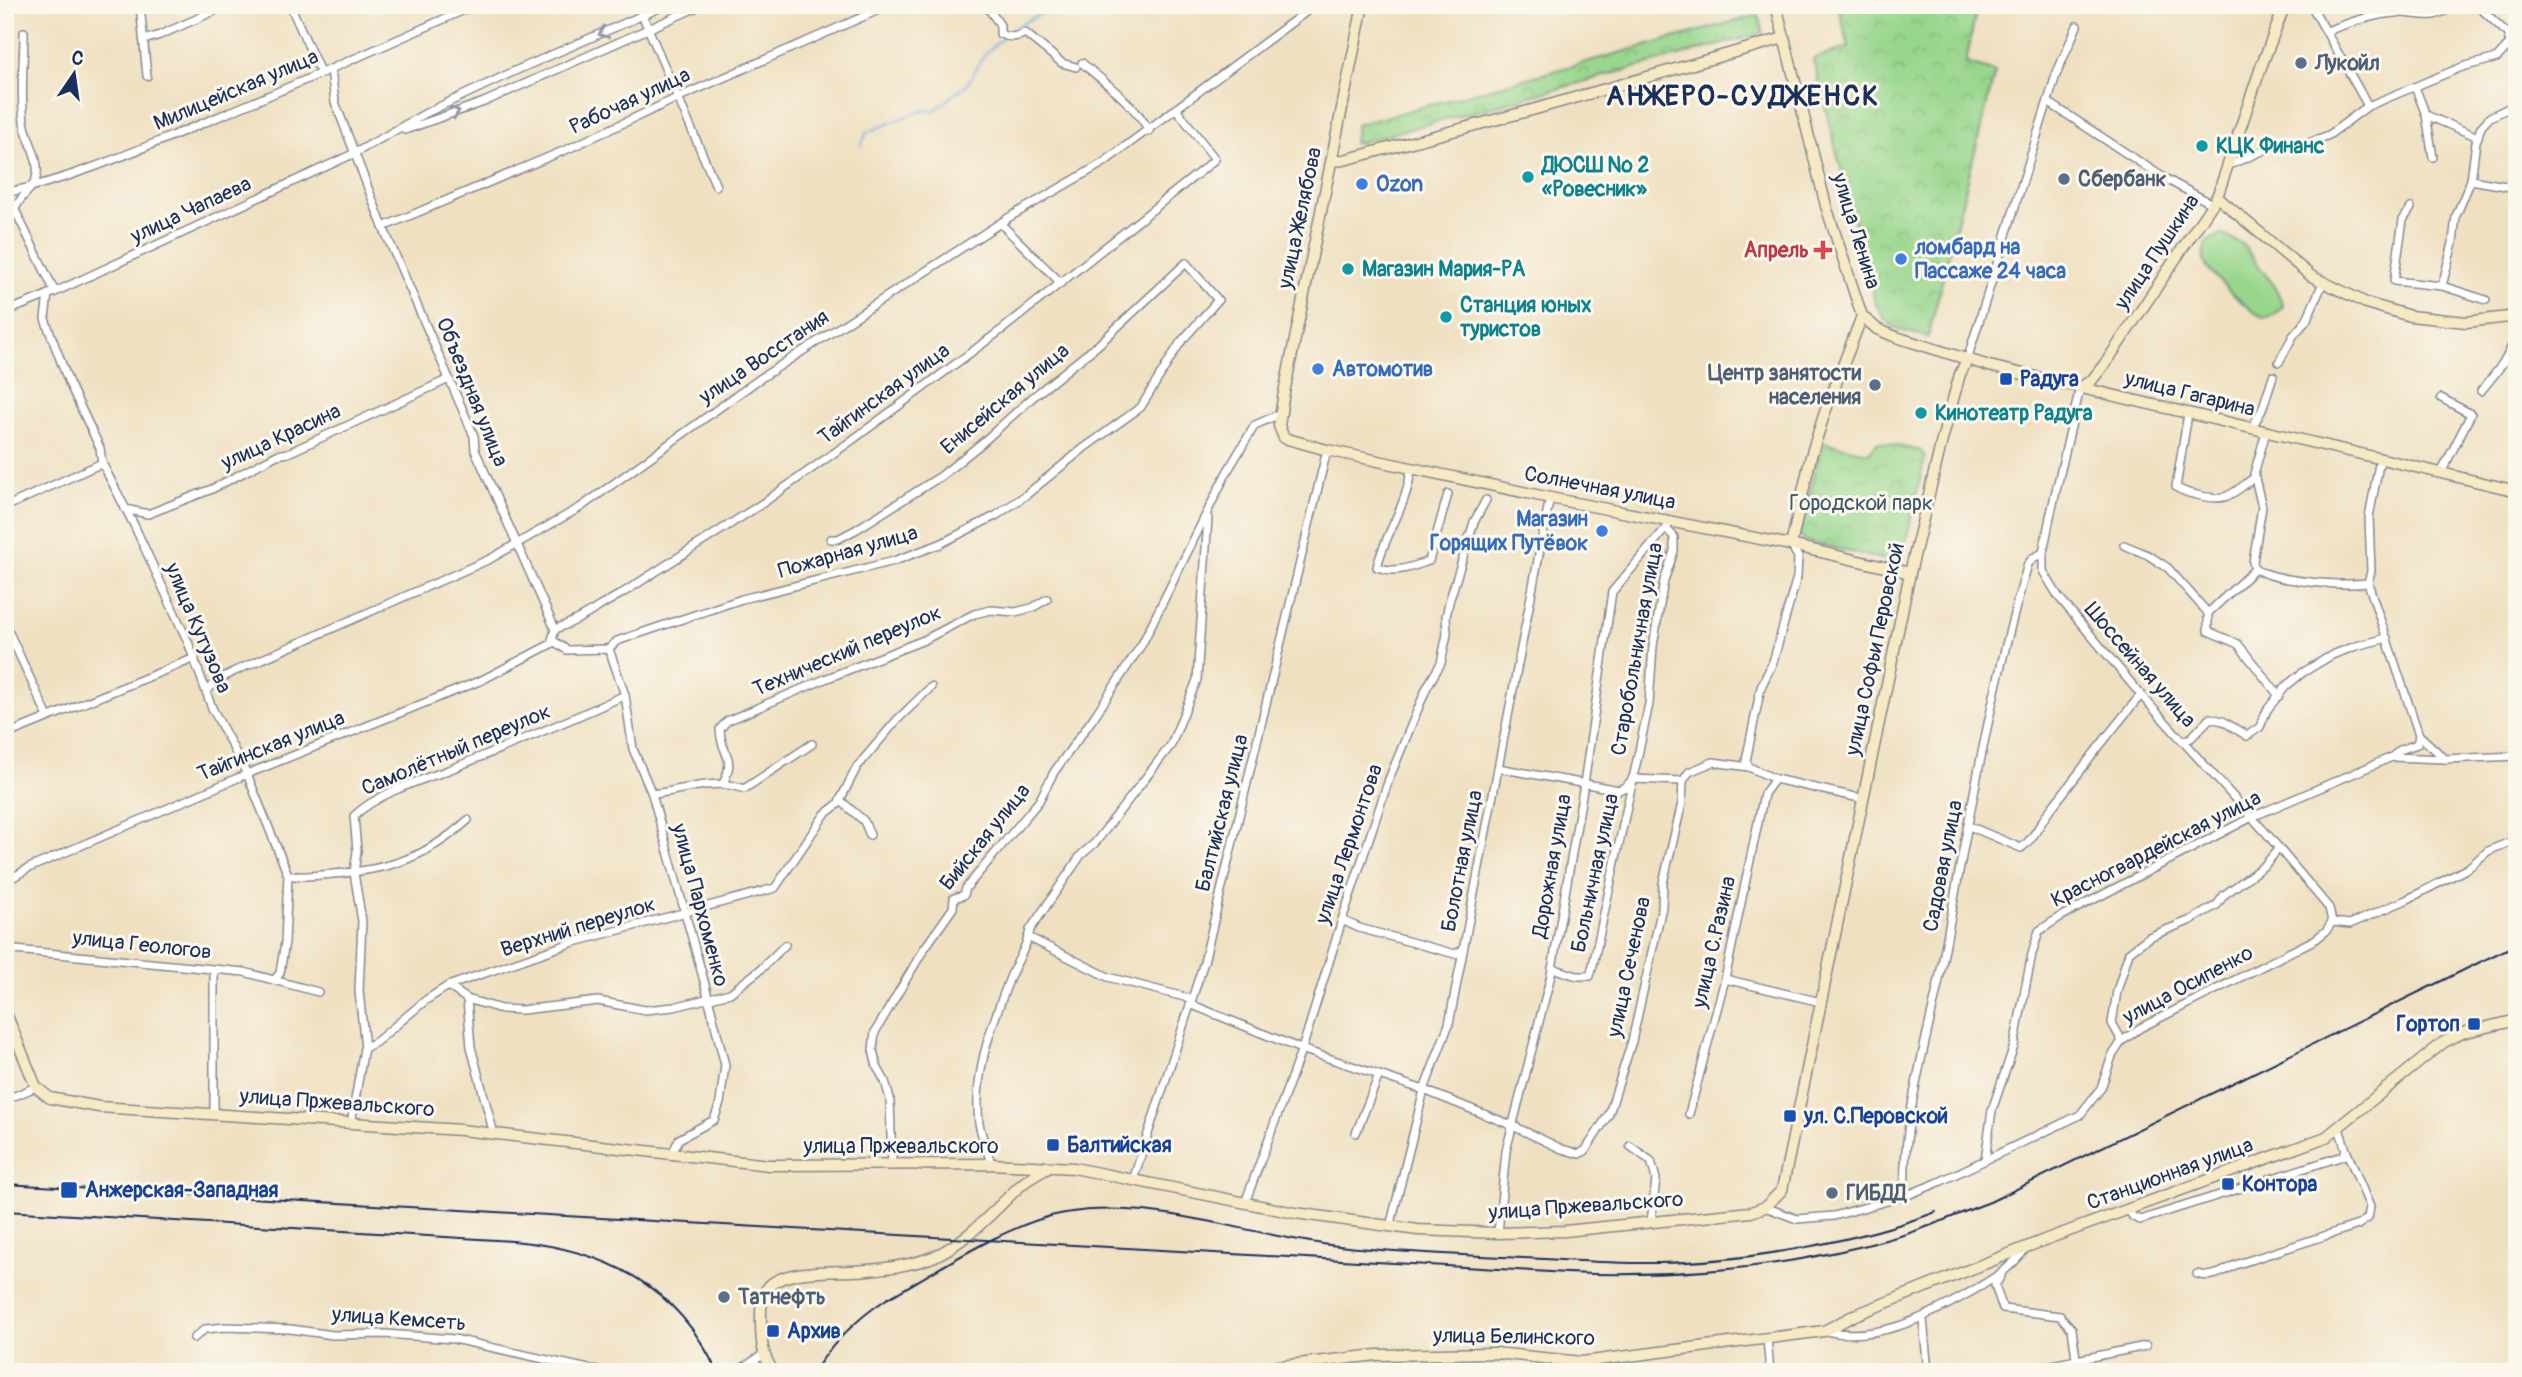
<svg xmlns="http://www.w3.org/2000/svg" width="2522" height="1377" font-family="Pangolin,sans-serif">
<style>
.park{fill:url(#park-crowns);stroke:#5a8275;stroke-width:2}
.pitch{fill:#98d68c;stroke:#5a8275;stroke-width:2}
.lines{fill:none;stroke-linecap:round;stroke-linejoin:round}
.stream{stroke:#6faee2;stroke-width:2}
.street-casing{stroke:#858890;stroke-width:10}
.secondary-casing{stroke:#858890;stroke-width:13}
.street{stroke:#fff;stroke-width:7}
.secondary{stroke:#f6e9c3;stroke-width:10}
.rail{stroke:#1b2f5e;stroke-width:2}
.oneway{stroke:#8d97ae}
.service-dot{fill:#5c6f8a;stroke:#fbf7ec;stroke-width:2.5}
.culture-dot{fill:#0f9aa8;stroke:#fbf7ec;stroke-width:2.5}
.shop-dot{fill:#3f7fe0;stroke:#fbf7ec;stroke-width:2.5}
.health-dot{fill:#e0444e;stroke:#fbf7ec;stroke-width:2.5}
.transit-dot{fill:#1a4fb4;stroke:#fbf7ec;stroke-width:2.5}
.labels{text-anchor:middle;dominant-baseline:central;stroke-width:6;stroke-linejoin:round;paint-order:stroke}
.service-label{font-size:21px;font-weight:bold;fill:#4e5e75;stroke:#fbf7ec;text-anchor:start}
.street-label{font-size:21px;fill:#1b2f5e;stroke:#fbf7ec}
.culture-label{font-size:21px;font-weight:bold;fill:#0d838f;stroke:#fbf7ec;text-anchor:start}
.shop-label{font-size:21px;font-weight:bold;fill:#366cbe;stroke:#fbf7ec;text-anchor:start}
.health-label{font-size:21px;font-weight:bold;fill:#be3a42;stroke:#fbf7ec;text-anchor:end}
.transit-label{font-size:21px;font-weight:bold;fill:#164399;stroke:#fbf7ec;text-anchor:start}
.park-label{font-size:21px;fill:#3a596a;stroke:#fbf7ec}
.district-label{font-size:28px;font-weight:bold;letter-spacing:2px;fill:#1b2f5e;stroke:#fbf7ec}
</style>
<defs>
<pattern id="park-crowns" width="20" height="18" patternUnits="userSpaceOnUse" patternTransform="scale(1.75)"><rect width="20" height="18" fill="#98d68c"/><path d="M2 6a3 3 0 1 1 6 0M12 15a3 3 0 1 1 6 0" fill="none" stroke="#82b87b"/></pattern>
</defs>
<rect width="100%" height="100%" fill="#fbf7ec"/>
<filter id="ink" filterUnits="userSpaceOnUse"><feTurbulence type="fractalNoise" baseFrequency=".0143" numOctaves="2"/><feDisplacementMap in="SourceGraphic" scale="14" xChannelSelector="R" yChannelSelector="G"/><feConvolveMatrix kernelMatrix="1 2 1 2 8 2 1 2 1" color-interpolation-filters="sRGB"/></filter>
<filter id="wash" filterUnits="userSpaceOnUse"><feTurbulence type="fractalNoise" baseFrequency=".00686" numOctaves="4" result="noise"/><feDisplacementMap in="SourceGraphic" scale="28" xChannelSelector="R" yChannelSelector="G"/><feGaussianBlur stdDeviation="1.57" result="paint"/><feColorMatrix in="noise" values="0 0 0 0 0 0 0 0 0 0 0 0 0 0 0 0 0 1.4 0 .05"/><feComposite in="paint" operator="in"/></filter>
<g filter="url(#wash)">
<rect width="100%" height="100%" fill="#efe0c1"/>
<g class="park">
<path d="M1838,5H1977L1966,63L1995,72L1928,337C1899,330 1889,332 1875,302L1813,59L1849,47Z"/>
<path d="M1758,15L1763,33L1354,144L1356,125Z"/>
<path d="M1822,442L1869,453L1878,442L1921,451L1925,458L1902,558L1894,562L1804,541L1799,533Z"/>
</g>
<path class="pitch" d="M2221,234L2241,243L2276,288L2283,306C2278,312 2273,318 2265,317C2254,317 2212,275 2206,265C2202,258 2204,250 2206,243Z"/>
<g class="lines">
<g class="stream">
<path d="M1007,34L1019,25L1058,5"/>
<path d="M861,146L867,132C888,125 914,110 935,110L968,83L984,55L1003,37"/>
</g>
</g>
</g>
<g filter="url(#ink)">
<g class="lines">
<defs>
<g id="street">
<path d="M140,5L147,76"/>
<path d="M290,5L321,74"/>
<path d="M638,5L716,186"/>
<path d="M986,5L1000,25V34C1009,38 1017,38 1025,33L1062,63L1076,67"/>
<path d="M2311,5L2368,106"/>
<path d="M2477,5L2507,33L2517,67"/>
<path d="M2327,31C2348,23 2373,14 2396,13C2420,12 2432,23 2453,5"/>
<path d="M24,32C24,61 20,92 24,121C26,138 39,156 37,174C35,190 19,195 15,210L55,292"/>
<path d="M144,40L160,35L228,5"/>
<path d="M1082,63C1103,81 1137,106 1149,131"/>
<path d="M2415,87L2426,115L2478,137"/>
<path d="M2048,102L2164,178L2212,204"/>
<path d="M2426,115L2433,157"/>
<path d="M405,130L484,102L702,5"/>
<path d="M2227,166L2267,149L2280,146L2304,145L2329,135L2368,106L2462,67L2497,58L2517,36"/>
<path d="M2471,180L2517,188"/>
<path d="M5,193C73,179 137,150 201,124C293,86 384,46 475,5"/>
<path d="M2411,208L2403,220L2394,281L2442,286"/>
<path d="M1001,224L1061,283"/>
<path d="M383,227L570,148L677,98L890,5"/>
<path d="M48,294L45,319L69,383L100,448L102,463L134,525L188,642L212,708L247,774L288,875L285,942L280,973L275,979"/>
<path d="M2486,300L2442,286L2453,243L2456,216L2471,180L2476,142L2481,127L2490,117L2517,104"/>
<path d="M5,312L55,292L355,153L426,113L517,70L666,5"/>
<path d="M1967,360L2056,75L2077,26"/>
<path d="M2279,362L2293,336L2306,321L2323,283"/>
<path d="M2080,388L2050,517L2043,553V571L2058,596L2141,695L2267,834L2329,908L2332,922"/>
<path d="M2481,391C2497,372 2510,356 2517,332"/>
<path d="M2188,414L2176,487C2182,492 2189,493 2197,495C2228,503 2231,494 2255,477"/>
<path d="M2251,429L2262,410L2273,376"/>
<path d="M2266,432L2254,474L2262,507L2253,562L2255,569L2208,613V631L2238,644L2279,696"/>
<path d="M2380,459L2369,517L2371,571L2368,583L2419,735L2445,759"/>
<path d="M1411,468C1408,505 1385,533 1377,567C1396,574 1411,567 1429,561L1448,494"/>
<path d="M2441,473L2471,414L2441,398"/>
<path d="M5,507L102,463"/>
<path d="M125,509L148,514L212,489L277,455L288,453L449,379"/>
<path d="M2124,545L2148,555L2168,568L2208,613"/>
<path d="M2255,569C2279,582 2340,586 2368,583"/>
<path d="M5,624L48,717"/>
<path d="M555,629C580,621 598,606 621,594L763,503L851,441L1004,328L1206,167L1215,159L1177,110"/>
<path d="M552,640L567,650L609,649L625,695L633,749L652,794L704,981L725,1065L720,1103L714,1120L679,1139L672,1154"/>
<path d="M608,649L617,641L742,599L894,561L940,544L997,515L1026,495L1084,448L1141,407L1180,343L1218,300L1186,263L1098,345L1033,397L982,443L941,476L857,529L838,539H831"/>
<path d="M207,691L218,680L235,671L490,559L581,507L758,380L1008,218L1103,163L1315,5"/>
<path d="M5,735L195,658"/>
<path d="M2419,735L2417,744L2400,750L2392,757L2445,759L2517,756"/>
<path d="M2183,741L2191,738L2210,718L2223,721L2247,736L2260,727L2267,710L2286,686L2302,673L2332,655L2356,646L2387,638"/>
<path d="M1749,767L1746,761L1761,687L1773,662L1797,577L1798,557L1791,545"/>
<path d="M1498,768L1619,790L1625,787L1632,780"/>
<path d="M1632,779L1683,781L1689,772L1713,762L1749,767L1775,779L1864,799"/>
<path d="M723,784C737,754 721,757 720,729L727,721L825,679L924,640L974,614L991,610L1015,612L1032,608L1047,599"/>
<path d="M652,794C682,791 715,777 744,789L812,744"/>
<path d="M840,800L864,821L870,835"/>
<path d="M1969,826L2021,848C2035,838 2039,824 2050,810C2080,772 2109,732 2141,695"/>
<path d="M288,875C303,878 318,875 333,874C388,870 426,858 468,820"/>
<path d="M5,882L29,868L247,774L482,680L551,644L555,629L475,450L474,436L383,227L335,102L331,70"/>
<path d="M1342,920L1359,928L1455,954L1463,950"/>
<path d="M2332,922L2350,924L2406,900L2468,868L2488,851L2517,839"/>
<path d="M1028,937L1108,977L1192,999"/>
<path d="M5,949L244,972L318,992"/>
<path d="M1552,968L1577,976H1590L1593,965L1649,704L1653,646L1664,581L1674,551V537L1666,528"/>
<path d="M214,970V1114"/>
<path d="M1725,979L1821,1002"/>
<path d="M448,986L467,999L501,1009L522,1010L598,1001L645,1010L674,1007L730,993L761,969L785,945"/>
<path d="M467,999L471,1047L494,1134"/>
<path d="M1190,1004L1301,1049L1424,1090L1511,1125L1562,1149L1579,1154L1585,1151L1609,1114L1632,1041L1662,907L1663,883L1682,803L1683,781"/>
<path d="M2122,1041L2112,1023L2117,991L2129,952L2149,937L2191,920L2217,905L2224,895L2265,865L2279,848"/>
<path d="M365,1048L359,991L362,921L354,873L357,851L354,816C379,792 420,781 451,769C509,745 568,722 625,695"/>
<path d="M5,1100L36,1087"/>
<path d="M1689,1114L1725,979L1764,794L1775,779"/>
<path d="M351,1123L364,1048L376,1042L426,1000L448,986L571,943L775,888L825,814L838,804L857,767L897,720L931,687"/>
<path d="M1356,1133L1379,1075"/>
<path d="M1630,1146L1651,1161L1656,1179L1651,1222"/>
<path d="M1985,1160L1992,1110L2014,1046L2032,954L2039,931L2060,917L2252,817L2392,757"/>
<path d="M991,1164C988,1151 981,1136 979,1123C973,1072 992,1025 1009,980C1016,962 1027,948 1030,930L1081,855L1095,843L1171,745L1197,680L1208,518"/>
<path d="M892,1165L890,1099L885,1081L877,1067L873,1050L875,1032L924,949L953,908L954,898L964,895L966,888L1039,801L1054,772L1094,717L1142,644L1227,472L1255,425L1280,414"/>
<path d="M1133,1180L1204,962L1327,450"/>
<path d="M1905,1196C1901,1126 1926,1044 1940,975C1966,838 1988,698 2028,564L2033,558L2043,553"/>
<path d="M1245,1203L1304,1043L1342,920L1389,779L1427,687L1441,663L1447,634L1446,617L1449,602L1474,522L1486,500"/>
<path d="M1765,1207L1797,1219L1834,1216L1905,1196L1937,1183L2080,1115L2101,1088L2112,1056L2122,1041L2140,1028L2316,939L2326,931L2332,922"/>
<path d="M2128,1209L2133,1217L2140,1220L2343,1156L2346,1150L2339,1128"/>
<path d="M1390,1227L1424,1090L1449,1024L1550,497"/>
<path d="M1498,1233L1506,1151L1551,975L1584,784L1612,592L1671,522"/>
<path d="M2197,1274C2211,1279 2223,1272 2235,1265L2358,1225L2368,1218L2370,1207L2346,1150"/>
<path d="M2001,1276L1995,1285L2003,1309L2060,1316L2072,1329L2078,1372"/>
<path d="M1923,1319L1928,1372"/>
<path d="M1825,1331C1876,1342 1923,1319 1967,1294C1990,1281 2010,1270 2026,1248"/>
<path d="M194,1338L205,1329L226,1327L290,1329L333,1335L385,1334L454,1339L602,1372"/>
<path d="M1767,1339L1770,1372"/>
<path d="M737,1372L764,1354"/>
<path d="M2017,1372L2146,1346"/>
</g>
<g id="secondary">
<path d="M1363,5L1283,398L1279,426L1284,438L1327,450L1555,499L1791,545L1910,573"/>
<path d="M1776,5L1826,206L1862,316L1825,412L1811,456L1791,545"/>
<path d="M1332,161L1344,160L1532,110L1784,38"/>
<path d="M2217,197L2311,276L2366,303L2410,316L2466,322L2517,316"/>
<path d="M1862,316L1877,329L1896,337L1989,366L2517,491"/>
<path d="M2080,388L2092,380L2107,361L2217,197L2261,67L2285,5"/>
<path d="M5,1011L36,1087L50,1098L99,1107L461,1130L769,1165L991,1164L1074,1168L1295,1213L1418,1230L1498,1233L1565,1231L1751,1212L1765,1207L1782,1190L1910,573L1942,440L1960,374L1967,360"/>
<path d="M774,1372C762,1357 761,1340 761,1322C761,1309 760,1296 769,1286C789,1267 841,1273 868,1270C890,1268 914,1265 935,1256C969,1240 994,1210 1021,1185C1029,1178 1039,1173 1048,1168"/>
<path d="M1227,1372L1377,1355L1495,1353L1582,1362L1824,1331L1855,1315L2047,1239L2326,1137L2444,1042L2462,1033L2517,1020"/>
</g>
</defs>
<use href="#street" class="street-casing"/>
<use href="#secondary" class="secondary-casing"/>
<use href="#street" class="street"/>
<use href="#secondary" class="secondary"/>
<g class="rail">
<path d="M5,1184L1567,1273C1680,1278 1791,1268 1900,1236C1930,1227 1960,1213 1990,1202L2517,944"/>
<path d="M2515,1202L2517,1200"/>
<path d="M5,1211L513,1241C604,1249 678,1285 717,1372"/>
<path d="M814,1372C832,1343 857,1319 885,1300C935,1272 1009,1222 1065,1213C1159,1198 1247,1236 1339,1246C1400,1253 1462,1255 1523,1258C1568,1260 1614,1264 1659,1263C1743,1262 1857,1242 1936,1212"/>
</g>
</g>
<defs><path id="oneway-chevron" d="M-2-3.5L2.5 0L-2 3.5" fill="none" stroke-width="1.6" stroke-linecap="round" stroke-linejoin="round" transform="scale(1.75)"/></defs>
<g class="oneway">
<use href="#oneway-chevron" transform="translate(603 33) rotate(157)"/>
<use href="#oneway-chevron" transform="translate(455 112) rotate(-19)"/>
</g>
</g>
<g class="service-dot">
<circle cx="2301" cy="63" r="7"/>
<circle cx="2064" cy="179" r="7"/>
<circle cx="1875" cy="385" r="7"/>
<circle cx="1832" cy="1193" r="7"/>
<circle cx="724" cy="1297" r="7"/>
</g>
<g class="culture-dot">
<circle cx="2202" cy="146" r="7"/>
<circle cx="1528" cy="177" r="7"/>
<circle cx="1348" cy="269" r="7"/>
<circle cx="1446" cy="317" r="7"/>
<circle cx="1921" cy="413" r="7"/>
</g>
<g class="shop-dot">
<circle cx="1362" cy="184" r="7"/>
<circle cx="1901" cy="259" r="7"/>
<circle cx="1318" cy="369" r="7"/>
<circle cx="1602" cy="531" r="7"/>
</g>
<path class="health-dot" d="M1819.5 239.5h7v7h7v7h-7v7h-7v-7h-7v-7h7z"/>
<g class="transit-dot">
<rect x="1999" y="372" width="14" height="14" rx="3.5"/>
<rect x="2467" y="1017" width="14" height="14" rx="3.5"/>
<rect x="1783" y="1109" width="14" height="14" rx="3.5"/>
<rect x="1046" y="1138" width="14" height="14" rx="3.5"/>
<rect x="2221" y="1177" width="14" height="14" rx="3.5"/>
<rect x="60" y="1181" width="18" height="18" rx="3.5"/>
<rect x="766" y="1324" width="14" height="14" rx="3.5"/>
</g>
<g class="labels">
<g class="service-label">
<text x="2315" y="63">Лукойл</text>
<text x="2078" y="179">Сбербанк</text>
<text x="1861" y="373" text-anchor="end">Центр занятости<tspan x="1861" dy="24">населения</tspan></text>
<text x="1846" y="1193">ГИБДД</text>
<text x="738" y="1297">Татнефть</text>
</g>
<g class="street-label">
<text transform="translate(236 90) rotate(-23)">Милицейская улица</text>
<text transform="translate(630 101) rotate(-25)">Рабочая улица</text>
<text transform="translate(191 210) rotate(-25)">улица Чапаева</text>
<text transform="translate(1300 218) rotate(-78)">улица Желябова</text>
<text transform="translate(1856 231) rotate(73)">улица Ленина</text>
<text transform="translate(2157 252) rotate(-56)">улица Пушкина</text>
<text transform="translate(764 357) rotate(-34)">улица Восстания</text>
<text transform="translate(472 392) rotate(68)">Объездная улица</text>
<text transform="translate(884 394) rotate(-36)">Тайгинская улица</text>
<text transform="translate(2190 394) rotate(14)">улица Гагарина</text>
<text transform="translate(1005 399) rotate(-40)">Енисейская улица</text>
<text transform="translate(281 437) rotate(-25)">улица Красина</text>
<text transform="translate(1600 488) rotate(11)">Солнечная улица</text>
<text transform="translate(848 552) rotate(-16)">Пожарная улица</text>
<text transform="translate(198 628) rotate(67)">улица Кутузова</text>
<text transform="translate(1637 649) rotate(-80)">Старобольничная улица</text>
<text transform="translate(1875 649) rotate(-78)">улица Софьи Перовской</text>
<text transform="translate(847 651) rotate(-23)">Технический переулок</text>
<text transform="translate(2140 665) rotate(49)">Шоссейная улица</text>
<text transform="translate(271 746) rotate(-22)">Тайгинская улица</text>
<text transform="translate(456 750) rotate(-23)">Самолётный переулок</text>
<text transform="translate(1222 813) rotate(-76)">Балтийская улица</text>
<text transform="translate(985 837) rotate(-51)">Бийская улица</text>
<text transform="translate(1349 844) rotate(-71)">улица Лермонтова</text>
<text transform="translate(2156 849) rotate(-27)">Красногвардейская улица</text>
<text transform="translate(1462 861) rotate(-79)">Болотная улица</text>
<text transform="translate(1552 866) rotate(-80)">Дорожная улица</text>
<text transform="translate(1943 866) rotate(-79)">Садовая улица</text>
<text transform="translate(1595 873) rotate(-78)">Больничная улица</text>
<text transform="translate(700 905) rotate(75)">улица Пархоменко</text>
<text transform="translate(578 927) rotate(-17)">Верхний переулок</text>
<text transform="translate(1714 942) rotate(-77)">улица С.Разина</text>
<text transform="translate(142 945) rotate(6)">улица Геологов</text>
<text transform="translate(1629 967) rotate(-78)">улица Сеченова</text>
<text transform="translate(2188 985) rotate(-28)">улица Осипенко</text>
<text transform="translate(337 1103) rotate(4)">улица Пржевальского</text>
<text x="901" y="1146">улица Пржевальского</text>
<text transform="translate(2170 1174) rotate(-20)">Станционная улица</text>
<text transform="translate(1586 1206) rotate(-4)">улица Пржевальского</text>
<text transform="translate(399 1319) rotate(4)">улица Кемсеть</text>
<text transform="translate(1514 1337) rotate(1)">улица Белинского</text>
</g>
<g class="culture-label">
<text x="2216" y="146">КЦК Финанс</text>
<text x="1542" y="165">ДЮСШ № 2<tspan x="1542" dy="24">«Ровесник»</tspan></text>
<text x="1362" y="269">Магазин Мария-РА</text>
<text x="1460" y="305">Станция юных<tspan x="1460" dy="24">туристов</tspan></text>
<text x="1935" y="413">Кинотеатр Радуга</text>
</g>
<g class="shop-label">
<text x="1376" y="184">Ozon</text>
<text x="1915" y="247">ломбард на<tspan x="1915" dy="24">Пассаже 24 часа</tspan></text>
<text x="1332" y="369">Автомотив</text>
<text x="1588" y="519" text-anchor="end">Магазин<tspan x="1588" dy="24">Горящих Путёвок</tspan></text>
</g>
<g class="health-label">
<text x="1809" y="250">Апрель</text>
</g>
<g class="transit-label">
<text x="2020" y="379">Радуга</text>
<text x="2460" y="1024" text-anchor="end">Гортоп</text>
<text x="1804" y="1116">ул. С.Перовской</text>
<text x="1067" y="1145">Балтийская</text>
<text x="2242" y="1184">Контора</text>
<text x="85" y="1190">Анжерская-Западная</text>
<text x="787" y="1331">Архив</text>
</g>
<g class="park-label">
<text x="1861" y="503">Городской парк</text>
</g>
<g class="district-label">
<text x="1743" y="96">АНЖЕРО-СУДЖЕНСК</text>
</g>
</g>
<rect width="2522" height="1377" fill="none" stroke="#fbf7ec" stroke-width="28"/>
<g transform="translate(74 74) rotate(13)" stroke="#fbf7ec" stroke-width="5" paint-order="stroke">
<path d="M0-5L12 26L0 18L-12 26Z" fill="#1b2f5e"/>
<text y="-10" font-size="19" font-weight="bold" text-anchor="middle" fill="#1b2f5e">С</text>
</g>
</svg>
